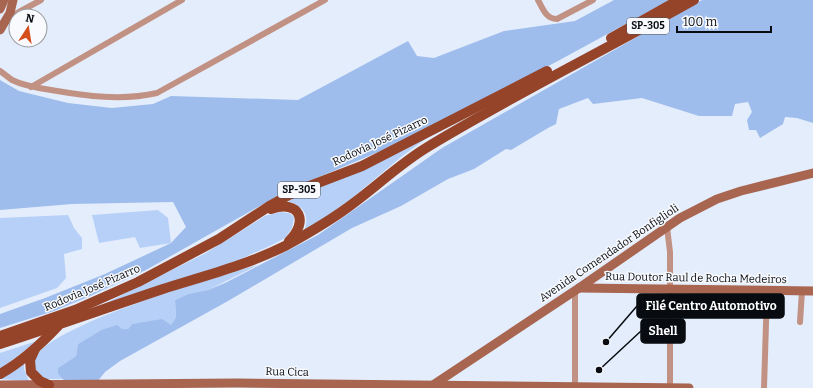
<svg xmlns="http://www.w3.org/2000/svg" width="813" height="388" font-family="Bitter,serif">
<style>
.green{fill:#b7d0f7}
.forest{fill:#9ebded}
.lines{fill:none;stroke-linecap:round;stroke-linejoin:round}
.street{stroke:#c19283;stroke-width:6}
.secondary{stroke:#a86550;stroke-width:9}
.primary{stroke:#954329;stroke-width:10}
.labels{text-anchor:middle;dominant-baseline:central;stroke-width:3;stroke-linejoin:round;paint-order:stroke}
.shield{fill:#f8fafe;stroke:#505358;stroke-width:1}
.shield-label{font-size:10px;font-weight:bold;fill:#080c11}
.street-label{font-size:11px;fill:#080c11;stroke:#f8fafe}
.leader{fill:none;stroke:#080c11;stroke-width:1.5}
.callout-dot{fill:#080c11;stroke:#f8fafe;stroke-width:1.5}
.callout{fill:#080c11;stroke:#080c11;stroke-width:1.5}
.callout-label{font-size:12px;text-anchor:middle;font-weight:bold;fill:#fff}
</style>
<rect width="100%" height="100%" fill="#e4edfc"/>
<g class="green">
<path d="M431,135L401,157L352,198L330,214L304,231C311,214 302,205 287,201Z"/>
<path d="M158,210L168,218L171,243L140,248L135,237L99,243L92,215Z"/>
<path d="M280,212L289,213L294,217L292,228L285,238L274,244L236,261L94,309L206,253L265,216Z"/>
<path d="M68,215L74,228L82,238V249L64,254L66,278L57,288L0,308V218Z"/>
<path d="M258,265L208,290L188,294L175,300L176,317L171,325L140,323L132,324L128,329L101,330L78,344L76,356L58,368V374L64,379H41C37,373 32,368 34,360C45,326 220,276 258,265Z"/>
<path d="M37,341L2,368H0V353Z"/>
<path d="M24,362V369L29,381L0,379Z"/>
</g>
<g class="forest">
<path d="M614,0H670L556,62L395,145L288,190L146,270L90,296L54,311L0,328V314L45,298L105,274L171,243L186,227L173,202L72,204L0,210V80L19,91L68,103L112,108L153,104L171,96L298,100L408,41L417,56L434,58L504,31L575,21Z"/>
<path d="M702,0H813V123L797,118L785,117L783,124L760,138L756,130H749L747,120L752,112L748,102L735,104L732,116H699L642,98L593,104L588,98L559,109L556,124L548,128L511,150L506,149L474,169L448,179L401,206L352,228L228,301L120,361L105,372L97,382L67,383L58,374V368L76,356L78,344L101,330L117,325L122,329H128L132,324L162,319L171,325L176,317L175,300L188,294L208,290L225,283L318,235L442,148Z"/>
</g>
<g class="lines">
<g class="street">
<path d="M538,0C543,9 546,19 557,19L593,0"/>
<path d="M8,19L19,12L41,0"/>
<path d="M0,71C4,74 8,77 12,80C24,86 38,88 51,90C86,96 122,101 157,93L325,0"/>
<path d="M31,87L182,0"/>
<path d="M667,227L670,252V388"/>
<path d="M800,322L802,291"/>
<path d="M575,388V291"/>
<path d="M764,388L767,291"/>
</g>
<g class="secondary">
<path d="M0,9L4,0"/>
<path d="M0,30L10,13L13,0"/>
<path d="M579,288L813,291"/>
<path d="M0,385L236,383L689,388"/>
<path d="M433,385L579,288L680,218L717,199L741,191L813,173"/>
</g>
<g class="primary">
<path d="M611,38L679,0"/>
<path d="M271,209C300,199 309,222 289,241"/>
<path d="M0,336L75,310L138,282L219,239L271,205L289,195L307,187L362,166L547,71"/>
<path d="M0,344C55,326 109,307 163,289C204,276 247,265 285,246C309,233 333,219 355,202C379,184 400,164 426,148C513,95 605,50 694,0"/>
<path d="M35,349L30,360L31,372L40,381L49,385"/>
<path d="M0,374C22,362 41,344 58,326"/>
</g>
</g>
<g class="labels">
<g class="shield">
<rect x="627" y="18" width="42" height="16" rx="3"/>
<rect x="278" y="182" width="42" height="16" rx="3"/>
</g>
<g class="shield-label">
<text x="648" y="26">SP-305</text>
<text x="299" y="190">SP-305</text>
</g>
<g class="street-label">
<text transform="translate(380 141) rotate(-25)">Rodovia José Pizarro</text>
<text transform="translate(609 253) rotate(-34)">Avenida Comendador Bonfiglioli</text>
<text transform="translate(696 278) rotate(1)">Rua Doutor Raul de Rocha Medeiros</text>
<text transform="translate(92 288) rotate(-23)">Rodovia José Pizarro</text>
<text transform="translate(287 372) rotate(1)">Rua Cica</text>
</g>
</g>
<path class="leader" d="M606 342L637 306M599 370L641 331"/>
<g class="callout-dot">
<circle cx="606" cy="342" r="4"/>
<circle cx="599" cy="370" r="4"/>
</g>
<g class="callout">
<rect x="637" y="294" width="147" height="24" rx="4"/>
<rect x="641" y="319" width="44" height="24" rx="4"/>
</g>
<g class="callout-label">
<text x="711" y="310">Filé Centro Automotivo</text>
<text x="663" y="335">Shell</text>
</g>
<g transform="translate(28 28) rotate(12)"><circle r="19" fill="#f8fafe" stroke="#989b9f"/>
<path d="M0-3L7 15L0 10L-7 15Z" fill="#d44d1a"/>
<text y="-6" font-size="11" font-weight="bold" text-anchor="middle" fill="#080c11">N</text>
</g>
<path d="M677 26v6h94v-6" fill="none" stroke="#080c11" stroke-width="2"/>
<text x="683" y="26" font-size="12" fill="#080c11" stroke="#f8fafe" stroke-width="3" paint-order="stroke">100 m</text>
</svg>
